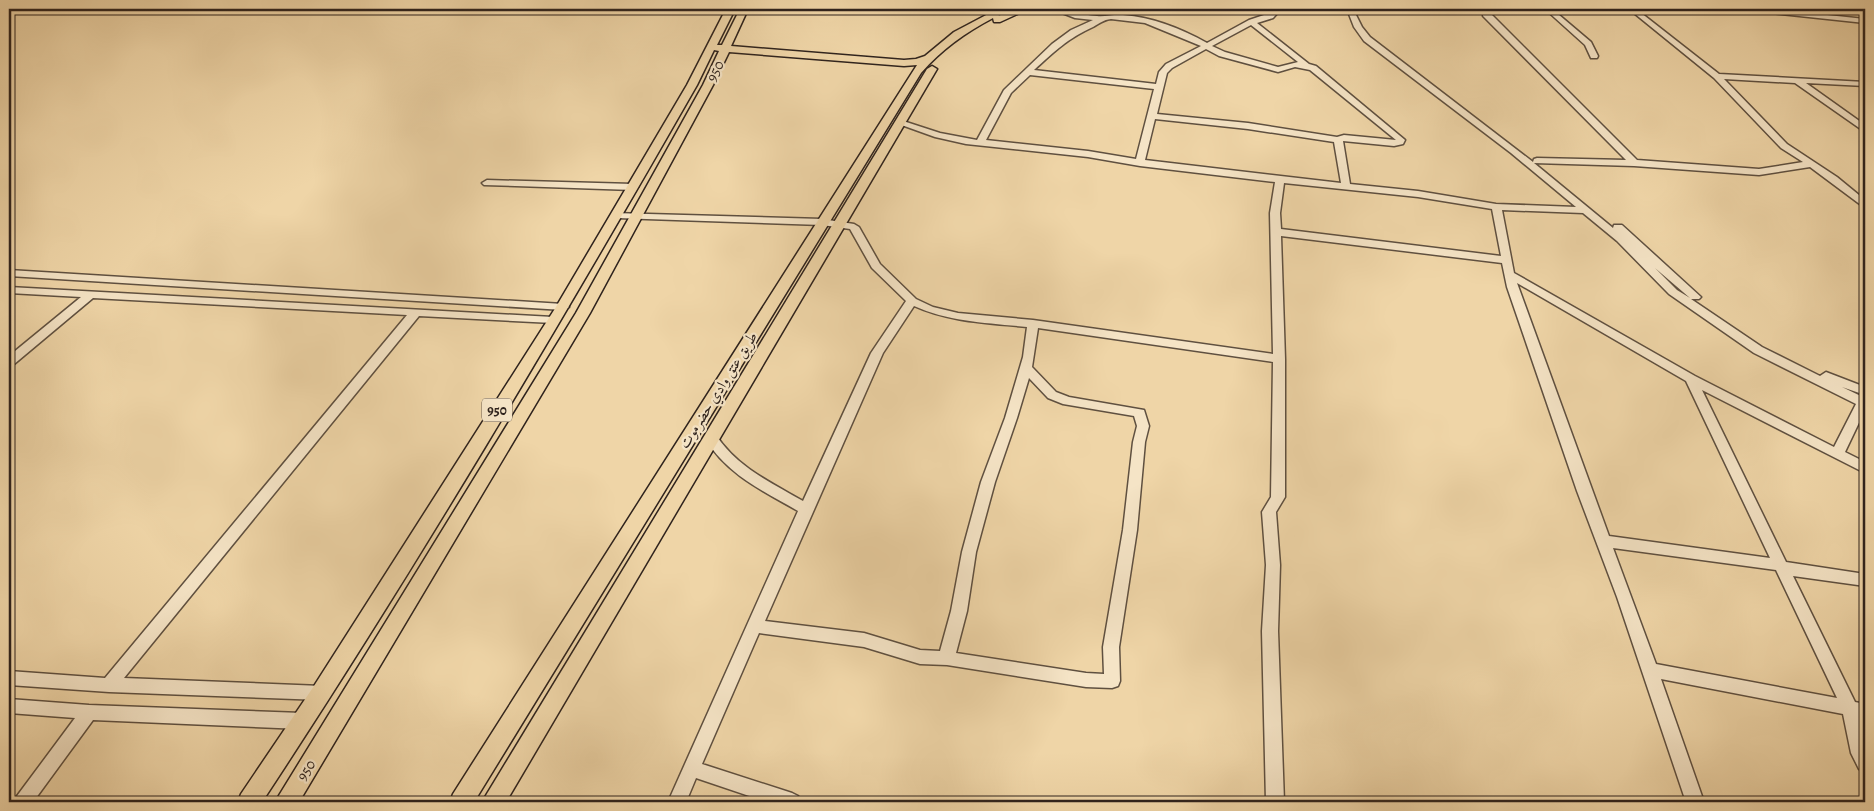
<svg xmlns="http://www.w3.org/2000/svg" width="1874" height="811" font-family="Alegreya,Amiri,serif">
<style>
.lines{fill:none;stroke-linecap:round;stroke-linejoin:round}
.minor-casing{stroke:#5f5040;stroke-width:3}
.major-casing{stroke:#2f231d;stroke-width:3}
.minor{fill:#f5e4c6;fill-rule:evenodd}
.major{fill:#efd5a7;fill-rule:evenodd}
.labels{text-anchor:middle;dominant-baseline:central;stroke-width:4.5;stroke-linejoin:round;paint-order:stroke}
.shield{fill:#f5e4c6;stroke:#6a5d50;stroke-width:1}
.shield-label{font-size:14px;font-weight:bold;fill:#2f231d}
.street-label{font-size:15px;fill:#2f231d;stroke:#f5e4c6}
</style>
<rect width="100%" height="100%" fill="#efd5a7"/>
<filter id="stains"><feTurbulence type="fractalNoise" baseFrequency=".004" numOctaves="4"/><feColorMatrix values="0 0 0 0 .2 0 0 0 0 .09 0 0 0 0 .02 0 0 0 .5 -.17"/></filter>
<radialGradient id="worn" r=".72"><stop offset=".6" stop-color="#630" stop-opacity="0"/><stop offset="1" stop-color="#630" stop-opacity=".3"/></radialGradient>
<g class="lines">
<defs>
<g id="minor">
<path d="M1052,9C1067,9 1081,15 1097,16C1105,17 1114,14 1123,15C1152,17 1182,29 1207,43L1249,20L1267,14L1274,9H1281L1273,18L1257,23L1309,64L1316,66L1405,140L1403,144L1394,146L1343,141L1350,184L1418,191L1496,204L1576,207L1511,153L1364,41L1354,27L1347,9H1353L1362,27L1370,37L1533,162L1534,159L1537,158L1626,160L1483,16V12H1489L1637,160L1759,169L1803,162L1781,148L1714,78L1629,9H1636L1719,74L1865,82V86L1806,83L1865,125V132L1795,83L1724,79L1787,144L1837,177L1865,200V208L1810,167L1759,175L1634,166L1534,163L1613,228L1614,225H1622L1701,297L1699,299H1691L1762,347L1820,376L1826,372L1865,387V395L1842,387L1865,398V410L1845,452L1865,462V473L1702,390L1786,562L1865,574V586L1793,576L1855,702L1865,704V718L1860,717L1865,739V771L1859,769L1851,753L1843,714L1661,679L1704,802H1686L1617,597L1577,491L1507,287L1502,263L1281,236L1285,359V497L1276,512L1280,565L1278,631L1284,802H1266L1262,631L1266,565L1262,512L1271,497L1273,362L1038,328L1032,367L1056,392L1069,397L1144,410L1149,426L1145,442L1137,530L1119,647L1120,681L1118,686L1112,688L1086,687L947,665L920,664L864,647L759,633L702,764L792,793L798,796L801,802H767L696,778L686,802H668L798,511C763,491 726,474 705,438L706,435H716C737,467 770,482 803,501L871,353L906,301L872,268L850,229L822,225L617,218L613,217V213L822,219L854,224L859,227L880,264L916,299L933,307L958,313L1033,320L1273,354L1270,213L1275,182L1140,166L1088,157L966,144L935,137L896,123L900,120L940,133L977,140L1004,90L1052,44L1071,30L1093,20L1075,18ZM1111,19L1145,23L1201,46L1166,64L1159,72L1156,84L1034,70C1055,51 1067,39 1093,27C1100,23 1103,20 1111,19ZM1251,25L1298,62L1278,67L1225,52L1212,46ZM1206,49L1219,56L1278,72L1295,67L1310,70L1396,140L1344,135L1337,137L1248,123L1157,114L1167,73L1172,68ZM1030,75L1154,89L1136,159L1088,151L986,140L1011,93ZM1155,119L1248,129L1334,142L1341,183L1145,160ZM1284,183L1418,197L1492,209L1501,256L1281,229L1280,213ZM1502,210L1583,213L1617,241L1669,294L1754,353L1856,404L1834,447L1695,376L1514,273ZM1655,268L1690,298L1677,290ZM1517,283L1686,381L1770,558L1609,536ZM914,306C949,322 989,323 1027,327L1023,357L1005,418L981,482L962,552L951,611L940,651L920,650L864,633L765,621L883,353ZM1029,378L1048,398L1063,404L1134,416L1137,426L1133,442L1123,530L1103,647L1104,674L1086,673L956,653L967,611L976,552L995,482L1017,418ZM1613,548L1776,570L1837,698L1656,664Z"/>
<path d="M1545,9H1552L1591,42L1598,56L1597,58H1591L1585,45Z"/>
<path d="M1749,9H1771L1865,19V23L1753,11Z"/>
<path d="M487,180L633,184L638,187L633,190L484,185L482,183Z"/>
<path d="M9,270L563,304L569,307L563,310L9,276Z"/>
<path d="M9,287L553,317L559,320L553,323L419,316L124,678L322,686L328,688L330,693L328,698L322,700L109,692L9,685V671L105,678L407,315L93,298L13,365L9,366V356L81,297L9,293Z"/>
<path d="M9,699L89,705L302,713L308,716L310,721L308,726L302,729L93,720L33,802H14L17,796L75,718L9,713Z"/>
</g>
<g id="major">
<path d="M726,9H735L717,45H722L740,9H748L731,46L904,60L916,59L925,56L954,32L990,13L999,9H1011L998,16L1016,9H1028L1000,22H994L993,18C966,32 942,49 921,73L474,802H450L453,794L917,65L904,66L729,52L713,85L590,313L299,802H275L576,313L703,85L719,51L714,50L697,85C558,328 416,568 262,802H238L241,794L314,686L556,307L687,85Z"/>
<path d="M932,66L937,69L506,802H482L927,69Z"/>
</g>
</defs>
<use href="#minor" class="minor-casing"/>
<use href="#major" class="major-casing"/>
<use href="#minor" class="minor"/>
<use href="#major" class="major"/>
</g>
<g class="labels">
<rect class="shield" x="482" y="398.5" width="30" height="23" rx="4"/>
<g class="shield-label">
<text x="497" y="410">950</text>
</g>
<g class="street-label">
<text transform="translate(715 71) rotate(-64)">950</text>
<text transform="translate(718 390) rotate(-58)">طريق عتق وادي حضرموت</text>
<text transform="translate(306 770) rotate(-58)">950</text>
</g>
</g>
<rect width="1874" height="811" fill="none" stroke="#efd5a7" stroke-width="30"/>
<rect x="10" y="10" width="1854" height="791" fill="none" stroke="#2f231d" stroke-width="2.5"/>
<rect x="15" y="15" width="1844" height="781" fill="none" stroke="#2f231d"/>
<rect width="100%" height="100%" filter="url(#stains)"/>
<rect width="100%" height="100%" fill="url(#worn)"/>
</svg>
